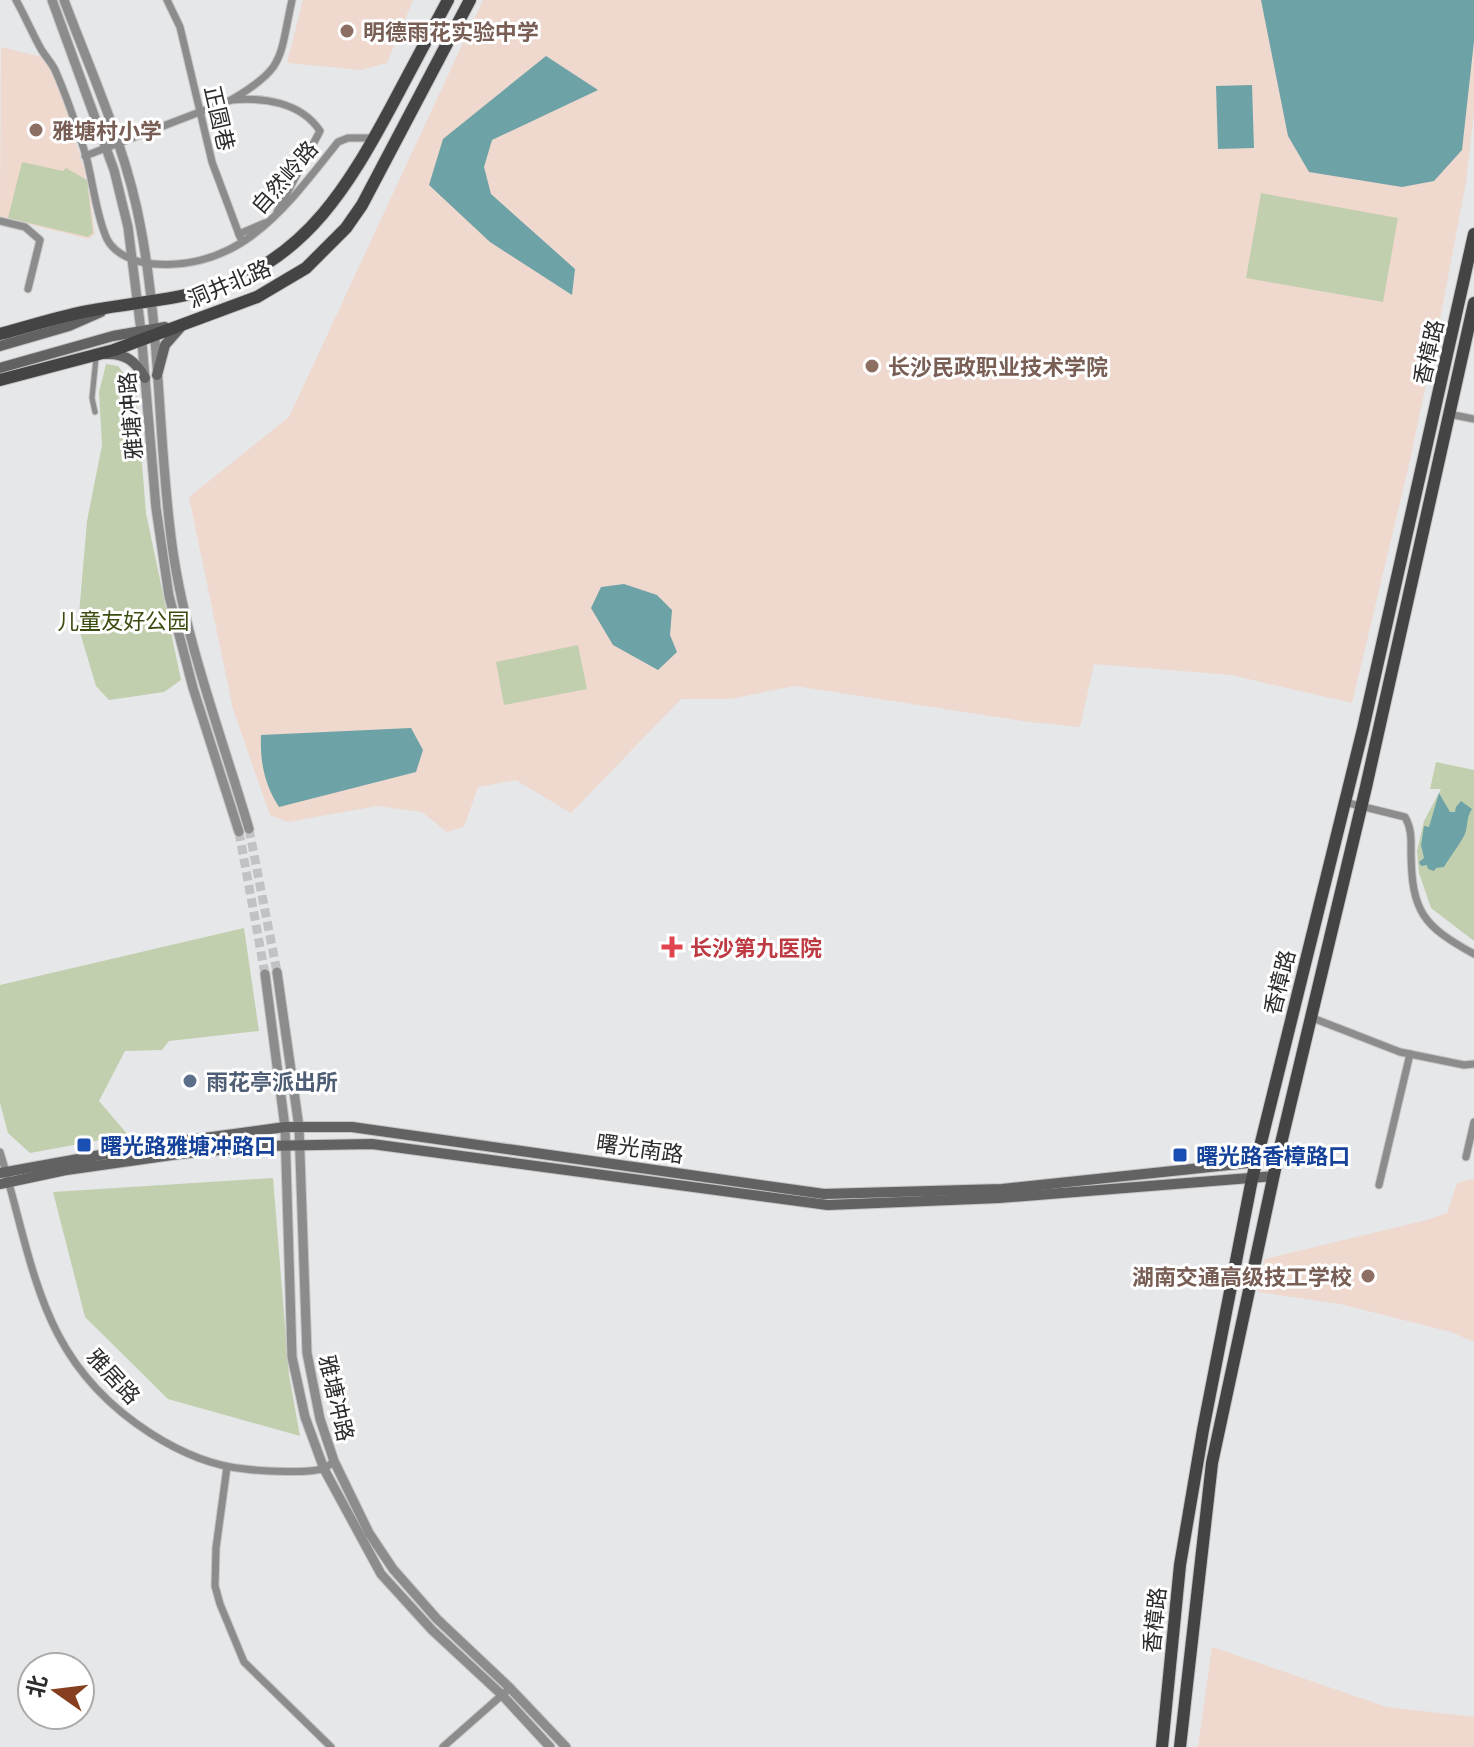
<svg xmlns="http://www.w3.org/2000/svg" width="1474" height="1747" font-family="Ubuntu,'Noto Sans SC',sans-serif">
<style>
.education{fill:#efd8cd}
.green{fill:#c2cfae}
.water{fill:#6da2a6}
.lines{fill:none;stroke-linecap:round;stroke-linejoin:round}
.tertiary-tunnel{stroke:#c1c2c3;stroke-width:9;stroke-dasharray:9 4.5;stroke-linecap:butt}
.pedestrian-casing{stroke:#c5c5c7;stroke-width:7}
.minor-casing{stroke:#c5c5c7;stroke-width:9}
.tertiary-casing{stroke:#c5c5c7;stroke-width:11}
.secondary-casing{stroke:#c5c5c7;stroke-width:12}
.primary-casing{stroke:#c5c5c7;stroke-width:14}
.pedestrian{stroke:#8d8c8d;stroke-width:5}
.minor{stroke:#8d8c8d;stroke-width:7}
.tertiary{stroke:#8d8c8d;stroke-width:9}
.secondary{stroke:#636263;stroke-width:10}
.primary{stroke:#454445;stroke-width:12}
.education-dot{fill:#8d6e63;stroke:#fff;stroke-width:3}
.health-dot{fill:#e0444e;stroke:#fff;stroke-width:3}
.service-dot{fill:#5c6f8a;stroke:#fff;stroke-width:3}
.transit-dot{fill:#1a4fb4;stroke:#fff;stroke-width:3}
.labels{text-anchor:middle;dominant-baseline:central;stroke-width:6;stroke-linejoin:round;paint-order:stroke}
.education-label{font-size:22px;font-weight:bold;fill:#785e54;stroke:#fff;text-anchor:start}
.street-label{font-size:22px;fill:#2c2c2d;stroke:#fff}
.park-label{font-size:22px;fill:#3b4c10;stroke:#fff}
.health-label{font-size:22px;font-weight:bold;fill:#be3a42;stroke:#fff;text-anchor:start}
.service-label{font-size:22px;font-weight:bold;fill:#4e5e75;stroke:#fff;text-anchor:start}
.transit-label{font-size:22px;font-weight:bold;fill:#164399;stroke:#fff;text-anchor:start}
</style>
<rect width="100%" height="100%" fill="#e6e7e9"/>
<g class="education">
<path d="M303,0H413L387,63L361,70L287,63Z"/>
<path d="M483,0H1474V112L1466,182L1441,314L1408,469L1352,703L1231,675L1094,664L1080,727L1030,722L795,686L730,699H681L571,813L516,780L478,787L464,827L447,832L422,812L377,806L288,822L270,815L233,709L189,497L289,417Z"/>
<path d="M1,47L46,58L58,85L86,175L84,178L88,179L95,234L88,239L0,217Z"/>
<path d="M1474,1179V1342L1451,1332L1340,1304L1258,1292L1265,1259L1427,1220L1447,1213L1457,1183Z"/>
<path d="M1212,1647L1387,1707L1474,1717V1747H1198Z"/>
</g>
<g class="green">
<path d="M22,162L63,171L66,168L87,180L93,233L88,237L8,218Z"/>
<path d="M1261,193L1398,218L1383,302L1246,278Z"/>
<path d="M106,364L118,366L136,389L146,513L181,680L164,692L109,700L96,686L78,626L87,521L102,445L99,392Z"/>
<path d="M578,645L587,689L504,705L496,662Z"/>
<path d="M1436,762L1474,770V941L1431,908L1419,873L1417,851L1424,821L1441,789H1430Z"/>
<path d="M244,928L259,1031L169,1041L162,1050L125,1051L99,1101L128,1135L30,1153L8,1133L0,1103V985Z"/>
<path d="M273,1178L289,1375L300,1436L168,1399L85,1317L53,1192Z"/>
</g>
<g class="water">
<path d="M1261,0H1474V41L1462,150L1434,181L1402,187L1309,172L1288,136Z"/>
<path d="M546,56L598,90L492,140L484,167L491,194L575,269L572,295L490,242L429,185L443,139Z"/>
<path d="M1252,85L1254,148L1218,149L1216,86Z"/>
<path d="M624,584L657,595L672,610L670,635L677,652L658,670L613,645L591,608L601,587Z"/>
<path d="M411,728L423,750L416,772L279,807C264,784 260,761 261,735Z"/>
<path d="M1439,793L1450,812H1455L1456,807L1461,801L1472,809C1466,818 1468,826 1465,834C1459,846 1451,855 1444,867L1436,868L1434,871L1428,869L1427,865L1421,866L1419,862L1424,858L1421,845L1424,826L1429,827Z"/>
</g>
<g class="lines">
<g class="tertiary-tunnel">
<path d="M249,829L277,972"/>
<path d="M239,832L265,974"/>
</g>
<defs>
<path id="pedestrian" d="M95,412L92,398L96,358"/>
<g id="minor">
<path d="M16,0C25,16 32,33 41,49C45,56 51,62 55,70C67,97 77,127 86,156C93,182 96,215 107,239C115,255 137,263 154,264C243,271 289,203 338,142L348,138H374"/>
<path d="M167,0L180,27L212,162L240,237"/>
<path d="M85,156L231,100"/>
<path d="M277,212L320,131C301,102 263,97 231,100C286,68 279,59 292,0"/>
<path d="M0,221L25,227L40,240L28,289"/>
<path d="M239,234L265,223"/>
<path d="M1449,414L1474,419"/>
<path d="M1344,802L1405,817C1412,829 1411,840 1411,854C1412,912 1423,926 1474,954"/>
<path d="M1310,1017L1400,1052L1464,1065L1474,1064"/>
<path d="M0,1152C35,1267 38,1361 150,1433C178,1451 212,1466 245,1469C261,1471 311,1474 324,1468C328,1467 331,1463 334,1461"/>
<path d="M1466,1157L1474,1122"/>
<path d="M1379,1185L1410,1054"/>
<path d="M227,1467L216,1548L215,1586L220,1604L244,1662L331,1747"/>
<path d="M443,1747L510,1688"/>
</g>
<g id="tertiary">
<path d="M52,0L114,170L128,227L141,331L156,508L169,596L193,688L239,832"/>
<path d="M64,0C92,75 127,150 141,229C160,331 158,435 171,537C183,636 221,733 249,829"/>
<path d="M277,972L299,1127L307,1353L320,1419L334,1461L369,1533L393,1569L437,1619L510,1688L566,1747"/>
<path d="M265,974L285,1127L292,1357L305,1417L324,1469L381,1574L432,1630L502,1695L550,1747"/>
</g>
<g id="secondary">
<path d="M0,346L69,326L101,312"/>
<path d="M106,354C126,353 136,362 145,378"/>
<path d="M0,368L113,336L165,327"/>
<path d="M157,375L165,345L180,328"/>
<path d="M0,1173L167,1143L285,1127H352L824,1194L1002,1189L1277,1160"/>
<path d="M0,1184L66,1170L179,1154L262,1146L372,1144L828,1205L999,1198L1274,1176"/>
</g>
<g id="primary">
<path d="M0,334C31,326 63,315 94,310C136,302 179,300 219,286C307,257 350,183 391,107C410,71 429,36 448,0"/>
<path d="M0,380L114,350L257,297L306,268L346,228L362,205L470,0"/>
<path d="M1162,1747L1180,1565L1203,1430L1252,1179L1363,729L1474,234"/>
<path d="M1180,1747L1212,1463L1277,1160L1366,787L1474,303"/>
</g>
</defs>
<use href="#pedestrian" class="pedestrian-casing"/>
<use href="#minor" class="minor-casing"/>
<use href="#tertiary" class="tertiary-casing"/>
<use href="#secondary" class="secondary-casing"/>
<use href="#primary" class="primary-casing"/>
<use href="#pedestrian" class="pedestrian"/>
<use href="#minor" class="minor"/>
<use href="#tertiary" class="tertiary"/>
<use href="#secondary" class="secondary"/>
<use href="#primary" class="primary"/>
</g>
<g class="education-dot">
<circle cx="347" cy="31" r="8"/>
<circle cx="36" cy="130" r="8"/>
<circle cx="872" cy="366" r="8"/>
<circle cx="1368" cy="1276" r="8"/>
</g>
<path class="health-dot" d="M668 935h8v8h8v8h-8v8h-8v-8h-8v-8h8z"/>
<circle class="service-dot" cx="190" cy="1081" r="8"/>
<g class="transit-dot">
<rect x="76" y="1137" width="16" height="16" rx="4"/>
<rect x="1172" y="1147" width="16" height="16" rx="4"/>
</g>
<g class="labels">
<g class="education-label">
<text x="363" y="31">明德雨花实验中学</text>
<text x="52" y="130">雅塘村小学</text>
<text x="888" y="366">长沙民政职业技术学院</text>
<text x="1352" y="1276" text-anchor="end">湖南交通高级技工学校</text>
</g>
<g class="street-label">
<text transform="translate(220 118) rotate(77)">正圆巷</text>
<text transform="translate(284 177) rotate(-49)">自然岭路</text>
<text transform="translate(229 283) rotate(-23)">洞井北路</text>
<text transform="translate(1428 352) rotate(-77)">香樟路</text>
<text transform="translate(130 416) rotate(-95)">雅塘冲路</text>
<text transform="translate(1279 982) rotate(-76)">香樟路</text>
<text transform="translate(640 1148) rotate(8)">曙光南路</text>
<text transform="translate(114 1376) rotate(47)">雅居路</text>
<text transform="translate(337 1398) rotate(77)">雅塘冲路</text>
<text transform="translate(1154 1620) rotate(-84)">香樟路</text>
</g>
<g class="park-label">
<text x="123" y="620">儿童友好公园</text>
</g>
<g class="health-label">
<text x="690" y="947">长沙第九医院</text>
</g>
<g class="service-label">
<text x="206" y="1081">雨花亭派出所</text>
</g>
<g class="transit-label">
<text x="100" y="1145">曙光路雅塘冲路口</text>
<text x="1196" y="1155">曙光路香樟路口</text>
</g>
</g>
<g transform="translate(56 1691) rotate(284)"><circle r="38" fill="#ffffff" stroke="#ababab" stroke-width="2"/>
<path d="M0-6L14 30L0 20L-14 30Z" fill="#87401f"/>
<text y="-12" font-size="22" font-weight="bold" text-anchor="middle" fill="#2c2c2d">北</text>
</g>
</svg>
